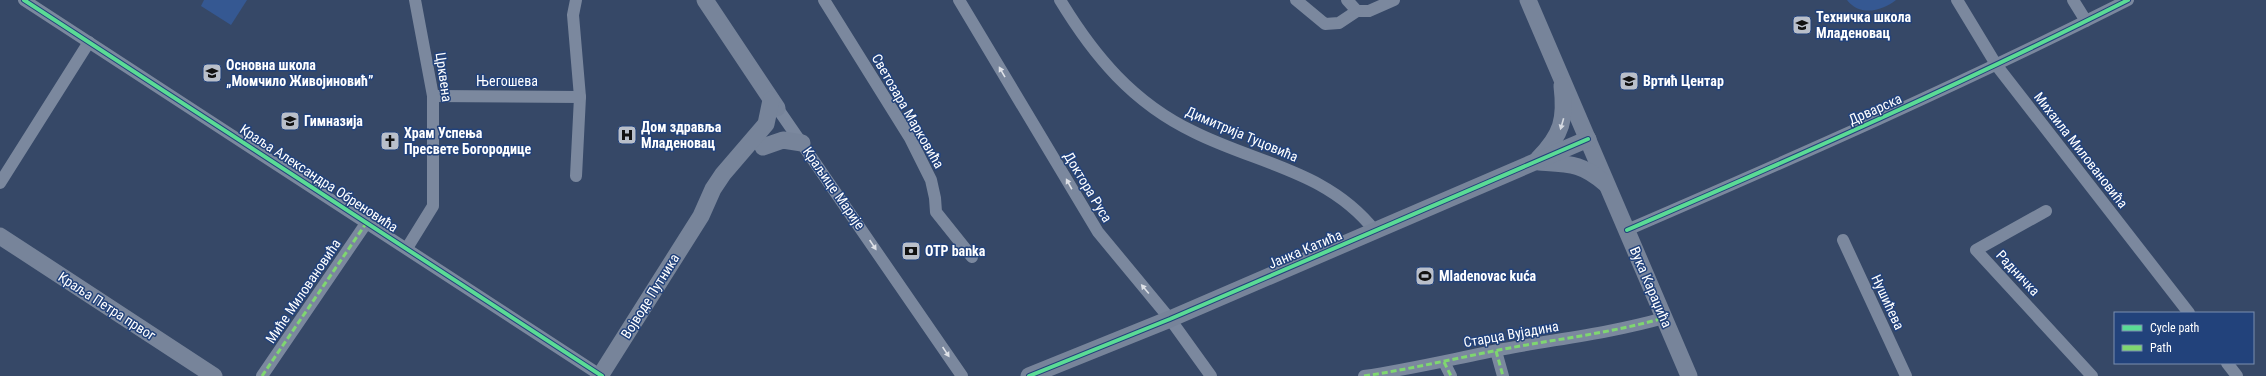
<svg xmlns="http://www.w3.org/2000/svg" width="2266" height="376" font-family="'Roboto Condensed',sans-serif">
<style>
.pitch{fill:#355892}
.lines{fill:none;stroke-linecap:round;stroke-linejoin:round}
.street{stroke:#7b889e;stroke-width:12}
.secondary{stroke:#77849a;stroke-width:17}
.quiet{stroke:#7fd670;stroke-width:3;stroke-dasharray:6 3;stroke-linecap:butt}
.cycleway-casing{stroke:#22427b;stroke-width:6}
.cycleway{stroke:#5adb95;stroke-width:4}
.oneway{fill:#dee1e7}
.oneway2{fill:#d6dae1}
.labels{text-anchor:middle;dominant-baseline:central;stroke-width:3;stroke-linejoin:round;paint-order:stroke}
.poi-label{font-size:14px;font-weight:bold;fill:#fff;stroke:#22427b;text-anchor:start}
.street-label{font-size:14px;fill:#fff;stroke:#22427b}
</style>
<rect width="100%" height="100%" fill="#364867"/>
<g class="pitch">
<path d="M204,0H247L231,25L201,6Z"/>
<path d="M1847,0H1896C1882,11 1860,17 1847,0Z"/>
</g>
<g class="lines">
<g class="street">
<path d="M24,0L600,375"/>
<path d="M576,0L573,15L580,97L576,176"/>
<path d="M824,0L910,138L931,180L935,198L936,212L972,257"/>
<path d="M959,0L1098,232L1170,319L1211,376"/>
<path d="M1060,0C1094,56 1133,103 1194,132C1258,164 1328,171 1375,231"/>
<path d="M1296,0L1325,24L1339,23L1357,11H1369L1394,0"/>
<path d="M1347,0L1357,11"/>
<path d="M1957,0L1997,66L2189,313"/>
<path d="M2073,0L2086,21"/>
<path d="M433,96L580,97"/>
<path d="M778,109L962,376"/>
<path d="M0,183L89,42"/>
<path d="M2046,211L1976,250L2092,376"/>
<path d="M1627,230C1796,157 1964,83 2128,0"/>
<path d="M1843,240L1906,376"/>
<path d="M407,248L433,206V96L415,0"/>
<path d="M1496,351L1503,376"/>
<path d="M1444,362L1451,376"/>
<path d="M2227,363L2237,376"/>
<path d="M262,376L367,222"/>
<path d="M1364,376C1411,369 1457,358 1504,349C1557,339 1611,333 1664,318"/>
</g>
<g class="secondary">
<path d="M705,0L777,108"/>
<path d="M1528,0L1689,376"/>
<path d="M763,147L783,140L802,143"/>
<path d="M1538,159C1562,135 1566,119 1562,86"/>
<path d="M1539,162C1570,164 1582,163 1606,184"/>
<path d="M0,236L214,376"/>
<path d="M600,376L701,216L713,189L723,174L766,124L771,100"/>
<path d="M1029,376L1170,319L1588,139"/>
</g>
<g class="quiet">
<path d="M1496,351L1503,376"/>
<path d="M1444,362L1451,376"/>
<path d="M262,376L367,222"/>
<path d="M1364,376C1411,369 1457,358 1504,349C1557,339 1611,333 1664,318"/>
</g>
<defs>
<g id="cycleway">
<path d="M24,0L602,376"/>
<path d="M1627,230C1796,157 1964,83 2128,0"/>
<path d="M1029,376L1170,319L1588,139"/>
</g>
</defs>
<use href="#cycleway" class="cycleway-casing"/>
<use href="#cycleway" class="cycleway"/>
</g>
<defs><path id="oneway-solid" d="M-6-.8H1V-3.2L6.5 0L1 3.2V.8H-6Z"/></defs>
<g class="oneway">
<use href="#oneway-solid" transform="translate(1002 72) rotate(-120)"/>
<use href="#oneway-solid" transform="translate(1069 184) rotate(-119)"/>
<use href="#oneway-solid" transform="translate(873 245) rotate(56)"/>
<use href="#oneway-solid" transform="translate(1145 289) rotate(-130)"/>
<use href="#oneway-solid" transform="translate(946 352) rotate(56)"/>
</g>
<use class="oneway2" href="#oneway-solid" transform="translate(1562 124) rotate(106)"/>
<defs>
<symbol id="school-square" viewBox="-11 -11 22 22"><rect x="-9" y="-9" width="18" height="18" rx="4" fill="#b9bfca" stroke="#22427b"/><path d="M0-5L7-2L0 1L-7-2ZM-4 1L0 2.5L4 1V4Q0 6-4 4Z" fill="#111"/></symbol>
<symbol id="hospital-square" viewBox="-11 -11 22 22"><rect x="-9" y="-9" width="18" height="18" rx="4" fill="#b9bfca" stroke="#22427b"/><path d="M-5-5h3v3.5h4V-5h3V5h-3V1.5h-4V5h-3Z" fill="#111"/></symbol>
<symbol id="church-square" viewBox="-11 -11 22 22"><rect x="-9" y="-9" width="18" height="18" rx="4" fill="#b9bfca" stroke="#22427b"/><path d="M-1.2-6h2.4v3.5h3.3v2.4h-3.3V6h-2.4V-.1h-3.3v-2.4h3.3Z" fill="#111"/></symbol>
<symbol id="bank-square" viewBox="-11 -11 22 22"><rect x="-9" y="-9" width="18" height="18" rx="4" fill="#b9bfca" stroke="#22427b"/><path d="M-6-4H6V4H-6ZM0-2.3a2.3 2.3 0 1 0 0 4.6a2.3 2.3 0 1 0 0-4.6Z" fill="#111"/></symbol>
<symbol id="stadium-square" viewBox="-11 -11 22 22"><rect x="-9" y="-9" width="18" height="18" rx="4" fill="#b9bfca" stroke="#22427b"/><path d="M0-5a6.5 5 0 1 0 0 10a6.5 5 0 1 0 0-10ZM-3.5-1.8h7v3.6h-7Z" fill="#111"/></symbol>
</defs>
<g fill-rule="evenodd">
<use href="#school-square" x="1791" y="14" width="22" height="22"/>
<use href="#school-square" x="201" y="62" width="22" height="22"/>
<use href="#school-square" x="1618" y="70" width="22" height="22"/>
<use href="#school-square" x="279" y="110" width="22" height="22"/>
<use href="#hospital-square" x="616" y="124" width="22" height="22"/>
<use href="#church-square" x="379" y="130" width="22" height="22"/>
<use href="#bank-square" x="900" y="240" width="22" height="22"/>
<use href="#stadium-square" x="1414" y="265" width="22" height="22"/>
</g>
<g class="labels">
<g class="poi-label">
<text x="1816" y="17">Техничка школа<tspan x="1816" dy="16">Младеновац</tspan></text>
<text x="226" y="65">Основна школа<tspan x="226" dy="16">„Момчило Живојиновић”</tspan></text>
<text x="1643" y="81">Вртић Центар</text>
<text x="304" y="121">Гимназија</text>
<text x="641" y="127">Дом здравља<tspan x="641" dy="16">Младеновац</tspan></text>
<text x="404" y="133">Храм Успења<tspan x="404" dy="16">Пресвете Богородице</tspan></text>
<text x="925" y="251">OTP banka</text>
<text x="1439" y="276">Mladenovac kuća</text>
</g>
<g class="street-label">
<text transform="translate(444 77) rotate(82)">Црквена</text>
<text x="507" y="81">Његошева</text>
<text transform="translate(1875 109) rotate(-24)">Дрварска</text>
<text transform="translate(908 111) rotate(60)">Светозара Марковића</text>
<text transform="translate(1242 134) rotate(23)">Димитрија Туцовића</text>
<text transform="translate(2081 150) rotate(52)">Михаила Миловановића</text>
<text transform="translate(319 178) rotate(33)">Краља Александра Обреновића</text>
<text transform="translate(1088 187) rotate(59)">Доктора Руса</text>
<text transform="translate(834 188) rotate(55)">Краљице Марије</text>
<text transform="translate(1305 249) rotate(-23)">Јанка Катића</text>
<text transform="translate(2018 273) rotate(47)">Радничка</text>
<text transform="translate(1651 287) rotate(67)">Вука Караџића</text>
<text transform="translate(303 291) rotate(-56)">Миће Миловановића</text>
<text transform="translate(650 296) rotate(-58)">Војводе Путника</text>
<text transform="translate(1888 302) rotate(65)">Нушићева</text>
<text transform="translate(107 306) rotate(33)">Краља Петра првог</text>
<text transform="translate(1511 334) rotate(-10)">Старца Вујадина</text>
</g>
</g>
<rect x="2114" y="312" width="140" height="52" fill="#22427b" stroke="#7a8eb0"/>
<rect x="2122" y="325" width="20" height="6" fill="#5adb95" stroke="#7a8eb0"/>
<text x="2150" y="332" font-size="12" fill="#ffffff">Cycle path</text>
<rect x="2122" y="345" width="20" height="6" fill="#7fd670" stroke="#7a8eb0"/>
<text x="2150" y="352" font-size="12" fill="#ffffff">Path</text>
</svg>
